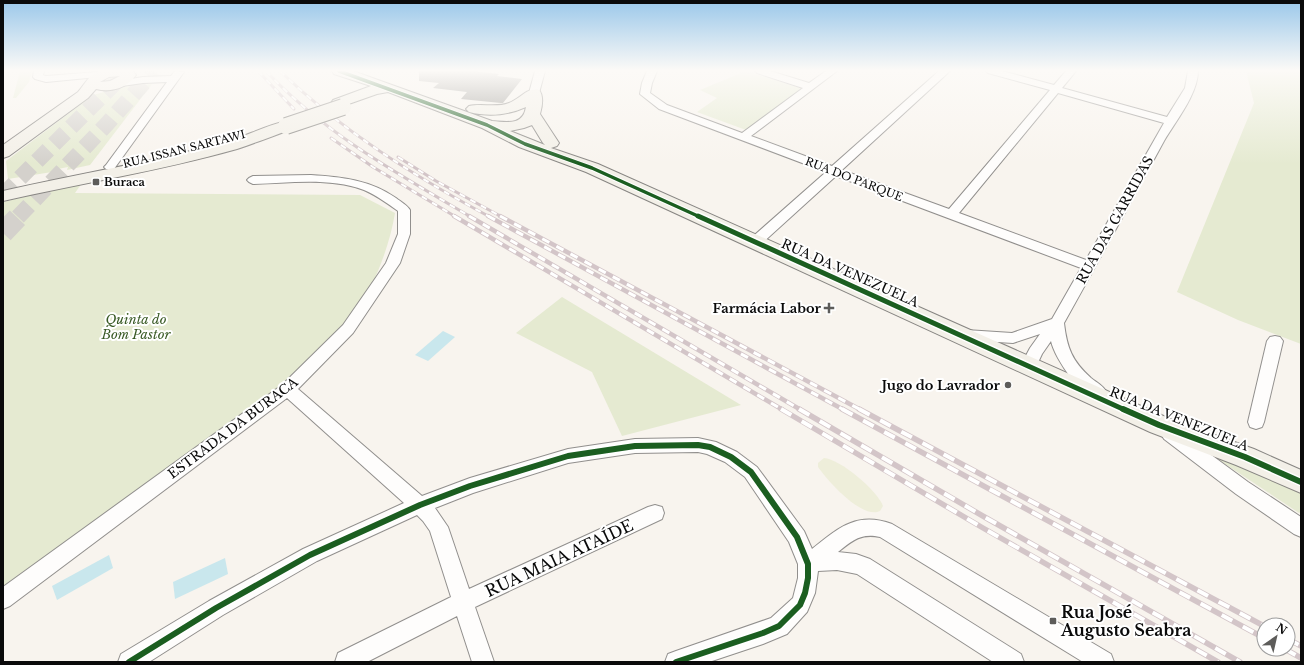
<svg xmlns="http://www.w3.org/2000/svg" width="1304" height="665" font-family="'Libre Baskerville',serif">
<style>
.green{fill:#e5ead1}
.pitch{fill:#eeeeda}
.water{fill:#c9e7ed}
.building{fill:#9a9894}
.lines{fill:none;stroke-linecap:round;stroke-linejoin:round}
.highway-tunnel-far1{stroke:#d4d1cc;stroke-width:16;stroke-dasharray:16 8;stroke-linecap:butt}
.highway-tunnel{stroke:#d4d1cc;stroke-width:21;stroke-dasharray:21 10;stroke-linecap:butt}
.street-casing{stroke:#918f8d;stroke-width:2}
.secondary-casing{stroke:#888683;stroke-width:2}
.street{fill:#fefdfc;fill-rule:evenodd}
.secondary{fill:#f3f0e8;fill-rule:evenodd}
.rail-far2-casing{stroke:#d3c5c8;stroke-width:3}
.rail-far1-casing{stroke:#d3c5c8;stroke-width:4.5}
.rail-casing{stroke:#d3c5c8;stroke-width:5.5}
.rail-far2{stroke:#fff;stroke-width:2;stroke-dasharray:6;stroke-linecap:butt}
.rail-far1{stroke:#fff;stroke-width:3;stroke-dasharray:8;stroke-linecap:butt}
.rail{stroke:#fff;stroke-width:4;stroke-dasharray:12;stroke-linecap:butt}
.secondary-bridge-casing{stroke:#888683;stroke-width:18;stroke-linecap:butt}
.secondary-bridge{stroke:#f3f0e8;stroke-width:16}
.cycleway-far2-casing{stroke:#fff;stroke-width:5.5}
.cycleway-far1-casing{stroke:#fff;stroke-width:8}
.cycleway-casing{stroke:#fff;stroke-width:9}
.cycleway-far2{stroke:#1b5e20;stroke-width:3.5}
.cycleway-far1{stroke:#1b5e20;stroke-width:5}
.cycleway{stroke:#1b5e20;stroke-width:6}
.poi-dot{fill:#5d5c5a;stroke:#fff;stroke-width:1.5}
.labels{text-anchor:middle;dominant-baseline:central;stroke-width:4;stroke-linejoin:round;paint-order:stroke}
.far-street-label{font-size:11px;fill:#0a0a0a;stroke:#fff}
.far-poi-label{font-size:11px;font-weight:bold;fill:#0a0a0a;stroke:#fff;text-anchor:start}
.street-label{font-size:13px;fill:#0a0a0a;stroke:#fff}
.poi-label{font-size:13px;font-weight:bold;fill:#0a0a0a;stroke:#fff;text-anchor:end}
.park-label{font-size:13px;font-style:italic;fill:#385924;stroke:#fff}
.near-street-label{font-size:16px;fill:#0a0a0a;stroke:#fff}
.near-poi-label{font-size:16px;font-weight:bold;fill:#0a0a0a;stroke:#fff;text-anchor:start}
</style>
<rect width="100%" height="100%" fill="#f8f4ee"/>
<g class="green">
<path d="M20,71H32L29,82L16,98H13Z"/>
<path d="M746,71L803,89L746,130L697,112L717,98L700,90Z"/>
<path d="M1246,71H1301V344L1238,320L1177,292L1254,103Z"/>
<path d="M152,84L90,165L67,170L68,167L53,170L52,172L8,179L6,161L93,95L122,87Z"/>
<path d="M82,183L75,193L360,195L395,213C391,237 382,265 370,288C352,323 309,360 281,388L3,587V202Z"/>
<path d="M562,297L741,405L622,436L592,372L516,333Z"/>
<path d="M1207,452L1301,491V512L1299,513Z"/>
</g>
<path class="pitch" d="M824,458C840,459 877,490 883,506L880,511C862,520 827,480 818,467V463Z"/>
<g class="water">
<path d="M443,331L455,337L428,361L415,355Z"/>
<path d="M109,555L113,568L57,600L52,586Z"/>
<path d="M225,558L228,574L175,599L173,582Z"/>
</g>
<path class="building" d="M419,71H473L499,74L497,76L522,79L503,103H501L461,99L467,92L433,88L439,83L419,81Z"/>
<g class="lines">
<g class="highway-tunnel-far1">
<path d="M3,195L127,71"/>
<path d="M18,217L106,125L154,71"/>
</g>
<path class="highway-tunnel" d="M3,233L19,216"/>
<defs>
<g id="street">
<path d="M34,71H44L43,75L46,76L111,71L113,73L108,76L46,82L35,79L33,77Z"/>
<path d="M175,71L184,72L114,169H106L104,167L106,165L167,82L143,83L115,87L110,84L112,82L143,77L171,76Z"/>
<path d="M535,71H545L539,93L534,96L529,93Z"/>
<path d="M647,71H657L652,83L650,93L667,105L742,133L803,88L757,73L755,71H770L809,83L826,71H837L751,136L832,166L939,71H950L842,170L949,209L1050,90L988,73L986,71H1002L1054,85L1066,71H1076L1062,88L1167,117L1185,88L1188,71H1198C1198,94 1175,122 1164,141C1131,202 1098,262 1064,323C1067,348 1072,361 1091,378C1097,383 1104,386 1107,393L1105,397C1084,404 1055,359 1051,341L1042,354L1035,369L1029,371L1023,369L1021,365L1030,348L1040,334L1013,343L966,340L961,339L958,335L961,331L966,330L1012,333L1052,319L1081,268L836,176L760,245H750L748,242L750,239L826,172L659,109L640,94L642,83ZM1058,93L1164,123L1086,260L959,213Z"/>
<path d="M311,175C342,177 370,180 396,198C401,202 407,205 410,210V234L400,263L353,333L298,389L422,496L470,478L568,449L635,439L698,438L716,442L737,452L757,467L804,531L812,549C838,528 857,511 892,524L1111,654L1114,662H1083L880,537C861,533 853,540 838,552L856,554L870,559L1021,654L1024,662H993L857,574L837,570L818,571L815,593L807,612L787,634L763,644L709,662H665L668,654L676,651L771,618L793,598L798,578V564L789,542L745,477L725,462L707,454L698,452L635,453L568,463L473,493L435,508L448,527L469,589L648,507L655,505L662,507L664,513L662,519L475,607L494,662H472L457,616L367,662H335L338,653L451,597L430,531L423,521L417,515L317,561L223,615L149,662H118L121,654L209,601L303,549L404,503L287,398L10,606L3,609V587L282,385L343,325L386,263L398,234V211C387,203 376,195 364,190C330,177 288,183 253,184L249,182L247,180L249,178L253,176Z"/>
<path d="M1275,336L1280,337L1283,341L1264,422L1262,427L1256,429L1250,427L1248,422L1267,341L1270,337Z"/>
<path d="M1170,427L1176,429L1248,482L1301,517V537L1294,534L1236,494L1164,439L1161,434L1164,429Z"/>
</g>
<g id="secondary">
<path d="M98,71H133L136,75C127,88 111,93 96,89L88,98L9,156L3,158V145L78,92C85,84 88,76 98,71ZM120,76L110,81L100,82L109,77Z"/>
<path d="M332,71H353L492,121C507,122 523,126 526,107C508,115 488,117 469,112L466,109L469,106C482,103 496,108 509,103C520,99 527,87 539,90C544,96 542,107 540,114L559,143L557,146L551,148L598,164L1168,418L1254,449L1301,470V493L1236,465L1150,432L586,172L519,147L482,128L388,92L377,94L343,106L338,107L333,106L331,103L333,100L371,86L334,74ZM532,125L543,143L545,145L510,131L524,128Z"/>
<path d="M286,121L292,123L294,126L292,129C273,136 255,143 237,149C160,171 81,183 3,201V191C77,174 152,162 226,142C246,136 265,126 286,121Z"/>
</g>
</defs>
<use href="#street" class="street-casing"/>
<use href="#secondary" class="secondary-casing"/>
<use href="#street" class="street"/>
<use href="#secondary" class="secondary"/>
<defs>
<g id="rail-far2">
<path d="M258,71L294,109"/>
<path d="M266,71C325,134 398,174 471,217"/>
<path d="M280,71C342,131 414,176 490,217"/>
<path d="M331,138L373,167L456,217"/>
<path d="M398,157L436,181L502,217"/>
</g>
<g id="rail-far1">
<path d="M454,216L783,410"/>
<path d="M469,216L801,410"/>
<path d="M488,216L844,410"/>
<path d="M500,216L861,410"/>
</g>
<g id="rail">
<path d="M781,409L983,528L1218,662"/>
<path d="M799,409L988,519L1240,662"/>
<path d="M842,409L1264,638"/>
<path d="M859,409L1264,626"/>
<path d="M1288,639L1301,646"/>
<path d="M1285,649L1301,658"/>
</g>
</defs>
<use href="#rail-far2" class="rail-far2-casing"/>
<use href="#rail-far1" class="rail-far1-casing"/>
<use href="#rail" class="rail-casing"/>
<use href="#rail-far2" class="rail-far2"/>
<use href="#rail-far1" class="rail-far1"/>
<use href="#rail" class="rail"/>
<defs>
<path id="secondary-bridge" d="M286,126L343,107"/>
</defs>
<use href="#secondary-bridge" class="secondary-bridge-casing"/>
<use href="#secondary-bridge" class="secondary-bridge"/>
<defs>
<path id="cycleway-far2" d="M339,71L487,125L525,144L592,168L700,217"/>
<path id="cycleway-far1" d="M698,216L1125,410"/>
<g id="cycleway">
<path d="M1123,409L1159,425L1245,457L1301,482"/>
<path d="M129,662L216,608L310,555L420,505L470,486L568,456L635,446L698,445L710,447L731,457L751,472L797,537L808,564V578L805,593L800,605L779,626L763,633L676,662"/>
</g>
</defs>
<use href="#cycleway-far2" class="cycleway-far2-casing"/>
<use href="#cycleway-far1" class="cycleway-far1-casing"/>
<use href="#cycleway" class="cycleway-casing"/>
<use href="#cycleway-far2" class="cycleway-far2"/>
<use href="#cycleway-far1" class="cycleway-far1"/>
<use href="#cycleway" class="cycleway"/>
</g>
<linearGradient id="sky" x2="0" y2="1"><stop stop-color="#9bc8ea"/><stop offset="0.43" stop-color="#fcfaf7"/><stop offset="1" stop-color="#fcfaf7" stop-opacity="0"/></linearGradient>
<rect width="1304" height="164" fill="url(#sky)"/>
<g class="poi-dot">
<rect x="92" y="178" width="8" height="8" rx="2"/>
<path d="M827 302h4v4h4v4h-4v4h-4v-4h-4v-4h4z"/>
<circle cx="1008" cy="385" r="4"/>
<rect x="1049" y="617" width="8" height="8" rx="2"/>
</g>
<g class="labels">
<g class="far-street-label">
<text transform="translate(184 149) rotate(-14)">RUA ISSAN SARTAWI</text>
<text transform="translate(854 179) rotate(21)">RUA DO PARQUE</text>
</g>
<g class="far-poi-label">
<text x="104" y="182">Buraca</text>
</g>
<g class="street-label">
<text transform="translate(1115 220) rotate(-61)">RUA DAS GARRIDAS</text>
<text transform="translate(850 273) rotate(24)">RUA DA VENEZUELA</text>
<text transform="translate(1179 419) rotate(22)">RUA DA VENEZUELA</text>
<text transform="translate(233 428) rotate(-37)">ESTRADA DA BURACA</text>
</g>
<g class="poi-label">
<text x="821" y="308">Farmácia Labor</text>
<text x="1000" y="385">Jugo do Lavrador</text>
</g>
<g class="park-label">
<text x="136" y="319">Quinta do<tspan x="136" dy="15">Bom Pastor</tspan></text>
</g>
<g class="near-street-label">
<text transform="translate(559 558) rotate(-25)">RUA MAIA ATAÍDE</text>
</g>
<g class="near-poi-label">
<text x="1061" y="612">Rua José<tspan x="1061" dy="18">Augusto Seabra</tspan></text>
</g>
</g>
<rect width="1304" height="665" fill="none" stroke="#0a0a0a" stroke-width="8"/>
<g transform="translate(1276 637) rotate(34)"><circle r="19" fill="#ffffff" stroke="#9d9d9d"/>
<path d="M0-3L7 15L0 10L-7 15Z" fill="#5d5c5a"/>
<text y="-6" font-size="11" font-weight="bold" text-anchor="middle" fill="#0a0a0a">N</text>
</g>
</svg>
